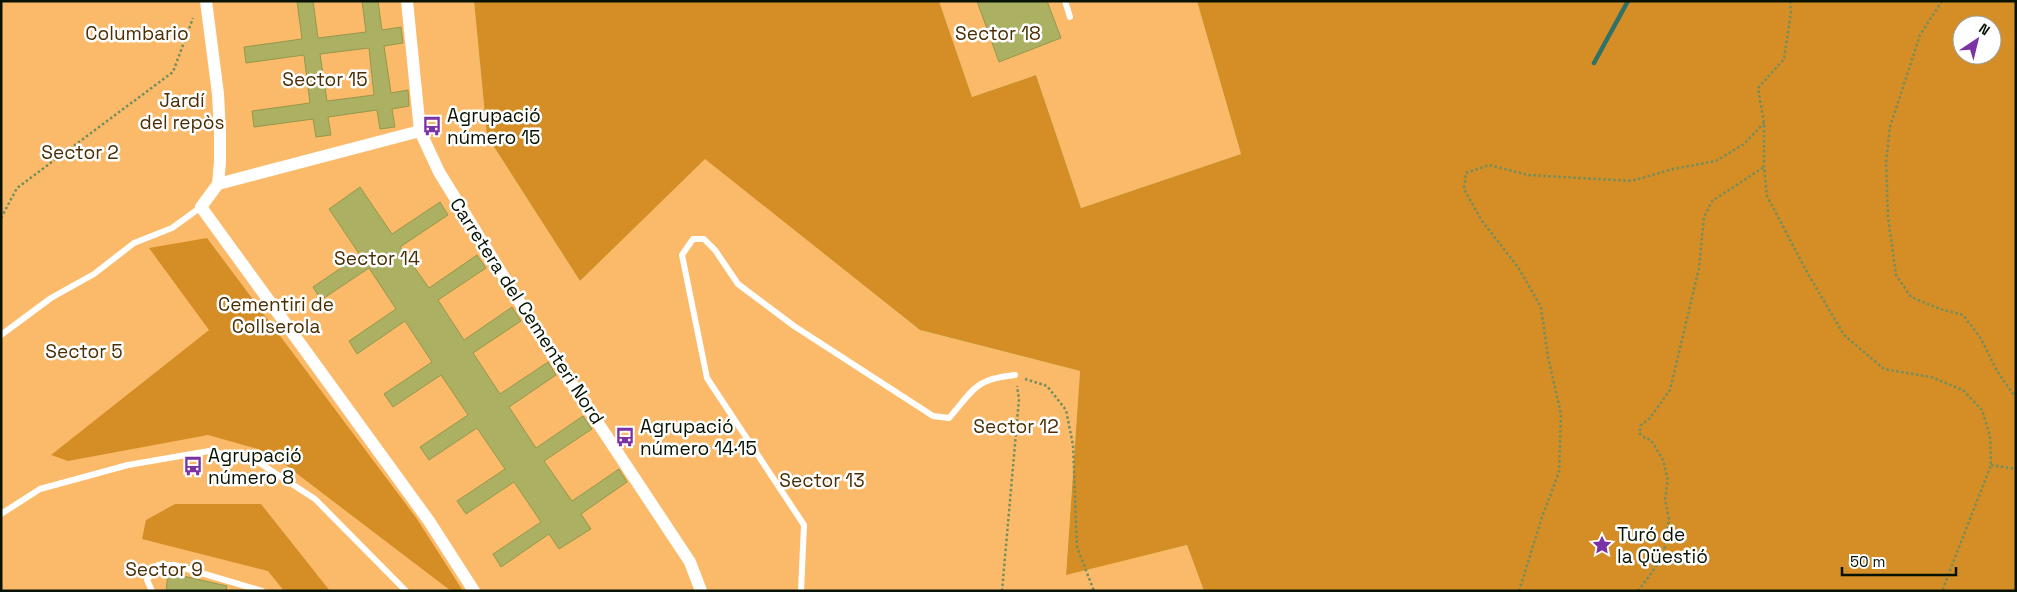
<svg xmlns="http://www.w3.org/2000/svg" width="2017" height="592" font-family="'Space Grotesk',sans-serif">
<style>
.green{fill:#fbba6a}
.forest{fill:#d48e25;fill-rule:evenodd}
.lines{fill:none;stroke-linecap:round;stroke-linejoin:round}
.stream{stroke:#307268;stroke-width:4.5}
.building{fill:#acb062;stroke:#959849;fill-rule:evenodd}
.path{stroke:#748e5e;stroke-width:2.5;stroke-dasharray:2.5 2.5;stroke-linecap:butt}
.service{stroke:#fff;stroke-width:6}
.minor{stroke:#fff;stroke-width:12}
.labels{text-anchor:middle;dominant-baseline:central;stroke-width:5;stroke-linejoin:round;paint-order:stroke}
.park-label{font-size:19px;fill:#4b2e04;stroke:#fff}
.poi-label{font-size:19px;fill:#071300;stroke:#fff;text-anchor:start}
.street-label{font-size:19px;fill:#071300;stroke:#fff}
</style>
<rect width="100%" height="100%" fill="#c8eea7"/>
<g class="green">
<path d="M1,1H474L487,136L580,281L705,158L920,330L1080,371L1066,574L1187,545L1204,591H1Z"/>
<path d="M939,1H1197L1241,154L1081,208L1036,75L972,97Z"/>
</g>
<g class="forest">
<path d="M474,1H939L972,97L1036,75L1081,208L1241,154L1197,1H2016V591H1204L1187,545L1066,575L1080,371L920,330L705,159L580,281L487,136ZM1962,25H1992V55H1962Z"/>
<path d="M207,238L417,519L463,591H451L275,457L258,449L208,435L68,461L51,455L209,330L149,248Z"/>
<path d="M175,504H261L330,591H284L268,571L142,539L146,520Z"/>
</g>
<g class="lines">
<path class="stream" d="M1594,63L1628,1"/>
</g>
<g class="building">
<path d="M297,1H313L318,38L366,32L362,1H378L382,30L401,27L403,43L384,46L391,93L408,90L409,106L392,109L395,127L380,129L377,110L328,117L331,135L316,137L313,119L254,127L252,111L310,103L304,55L246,63L244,47L302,39ZM369,48L374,95L327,101L320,54Z"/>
<path d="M977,1H1047L1061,38L999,62Z"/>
<path d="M360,187L392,234L440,202L448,215L400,247L429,288L477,255L486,268L438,300L464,340L512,307L521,321L473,353L500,394L548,362L556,375L509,407L536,448L583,416L592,429L544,461L572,501L619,469L627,482L581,514L591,529L559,549L549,534L501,567L493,554L541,522L514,482L466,514L457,501L505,469L477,428L429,460L420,447L468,415L441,375L393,407L384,394L432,362L405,321L357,354L349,341L396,309L369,268L321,300L313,287L360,255L329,209Z"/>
<path d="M168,574L188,577L227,586L226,591H166Z"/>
</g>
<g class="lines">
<g class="path">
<path d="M1790,1L1791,12L1784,59L1758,88L1764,123V167L1767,196L1808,274L1844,335L1884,369L1931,377L1963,390L1982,410L1990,436L1991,465L1942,591"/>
<path d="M1942,1L1920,35L1890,127L1886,162L1888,217L1896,275L1911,297L1940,309L1963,315L1980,337L1997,371L2016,398"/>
<path d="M1,218L17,188L173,72L193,18"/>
<path d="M1025,379L1047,386L1066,410L1073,445L1077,547L1094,591"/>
<path d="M1991,465L2016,469"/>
<path d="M1002,591L1019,399L1017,386"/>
<path d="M1519,591L1542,517L1559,472L1561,414L1548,357L1541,307L1518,267L1482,221L1464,189L1466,173L1489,165L1528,175L1631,181L1673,169L1716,161L1744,144L1764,123"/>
<path d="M1638,591L1655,568L1665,547L1669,519L1665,499L1668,480L1663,460L1651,440L1645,438L1639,433L1641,425L1650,418L1670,390L1699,268L1704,217L1712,201L1764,167"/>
</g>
<g class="service">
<path d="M1065,1L1070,17"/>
<path d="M1,335L51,298L94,274L134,243L172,228L201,207"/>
<path d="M1,514L40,489L128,465L209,451L258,462L315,499L406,591"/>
<path d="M152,591L147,580L158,565H174L262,591"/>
<path d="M801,591L804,525L707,378L682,255L693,239H704L715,250L738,284L794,326L933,416L949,418C974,389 975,379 1015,375"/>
</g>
<g class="minor">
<path d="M206,1L218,94L220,133V162L218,184L201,207L429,521L474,591"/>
<path d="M407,1L420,131L439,172L541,337L690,562L701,591"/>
<path d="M218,184L420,131"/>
</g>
</g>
<defs>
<symbol id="bus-bare" viewBox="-9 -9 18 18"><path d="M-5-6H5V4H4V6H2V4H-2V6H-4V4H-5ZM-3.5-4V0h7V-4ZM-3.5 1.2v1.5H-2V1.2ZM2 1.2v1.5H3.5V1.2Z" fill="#7b32a4" stroke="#fff" stroke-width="2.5" paint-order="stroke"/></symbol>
<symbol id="sight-bare" viewBox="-9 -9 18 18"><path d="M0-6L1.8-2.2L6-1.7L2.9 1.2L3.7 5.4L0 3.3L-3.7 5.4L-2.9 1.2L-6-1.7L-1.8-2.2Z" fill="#7b32a4" stroke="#fff" stroke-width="2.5" paint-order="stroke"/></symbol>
</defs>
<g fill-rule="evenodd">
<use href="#bus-bare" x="418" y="112" width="28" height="28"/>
<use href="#bus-bare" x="611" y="423" width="28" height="28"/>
<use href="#bus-bare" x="179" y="452" width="28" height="28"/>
<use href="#sight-bare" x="1588" y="531" width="28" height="28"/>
</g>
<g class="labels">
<g class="park-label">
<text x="137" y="33">Columbario</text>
<text x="998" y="33">Sector 18</text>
<text x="325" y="79">Sector 15</text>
<text x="182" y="100">Jardí<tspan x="182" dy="22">del repòs</tspan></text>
<text x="80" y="152">Sector 2</text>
<text x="377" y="258">Sector 14</text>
<text x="276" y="304">Cementiri de<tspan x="276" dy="22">Collserola</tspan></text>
<text x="84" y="351">Sector 5</text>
<text x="1016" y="426">Sector 12</text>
<text x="822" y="480">Sector 13</text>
<text x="164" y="569">Sector 9</text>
</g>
<g class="poi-label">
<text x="447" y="115">Agrupació<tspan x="447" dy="22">número 15</tspan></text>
<text x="640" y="426">Agrupació<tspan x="640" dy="22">número 14·15</tspan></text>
<text x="208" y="455">Agrupació<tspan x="208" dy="22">número 8</tspan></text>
<text x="1617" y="534">Turó de<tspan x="1617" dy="22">la Qüestió</tspan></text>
</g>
<g class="street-label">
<text transform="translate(527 311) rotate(57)">Carretera del Cementeri Nord</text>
</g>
</g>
<rect width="2017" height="592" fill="none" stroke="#071300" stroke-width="5"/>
<g transform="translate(1977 40) rotate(35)"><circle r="24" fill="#ffffff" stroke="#9ca199"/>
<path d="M0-4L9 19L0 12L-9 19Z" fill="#7b32a4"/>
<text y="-8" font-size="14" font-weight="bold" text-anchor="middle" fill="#071300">N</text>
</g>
<path d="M1842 567v8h114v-8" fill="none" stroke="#071300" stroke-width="2.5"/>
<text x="1850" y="567" font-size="15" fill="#071300" stroke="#ffffff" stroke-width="4" paint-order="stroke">50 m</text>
</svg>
